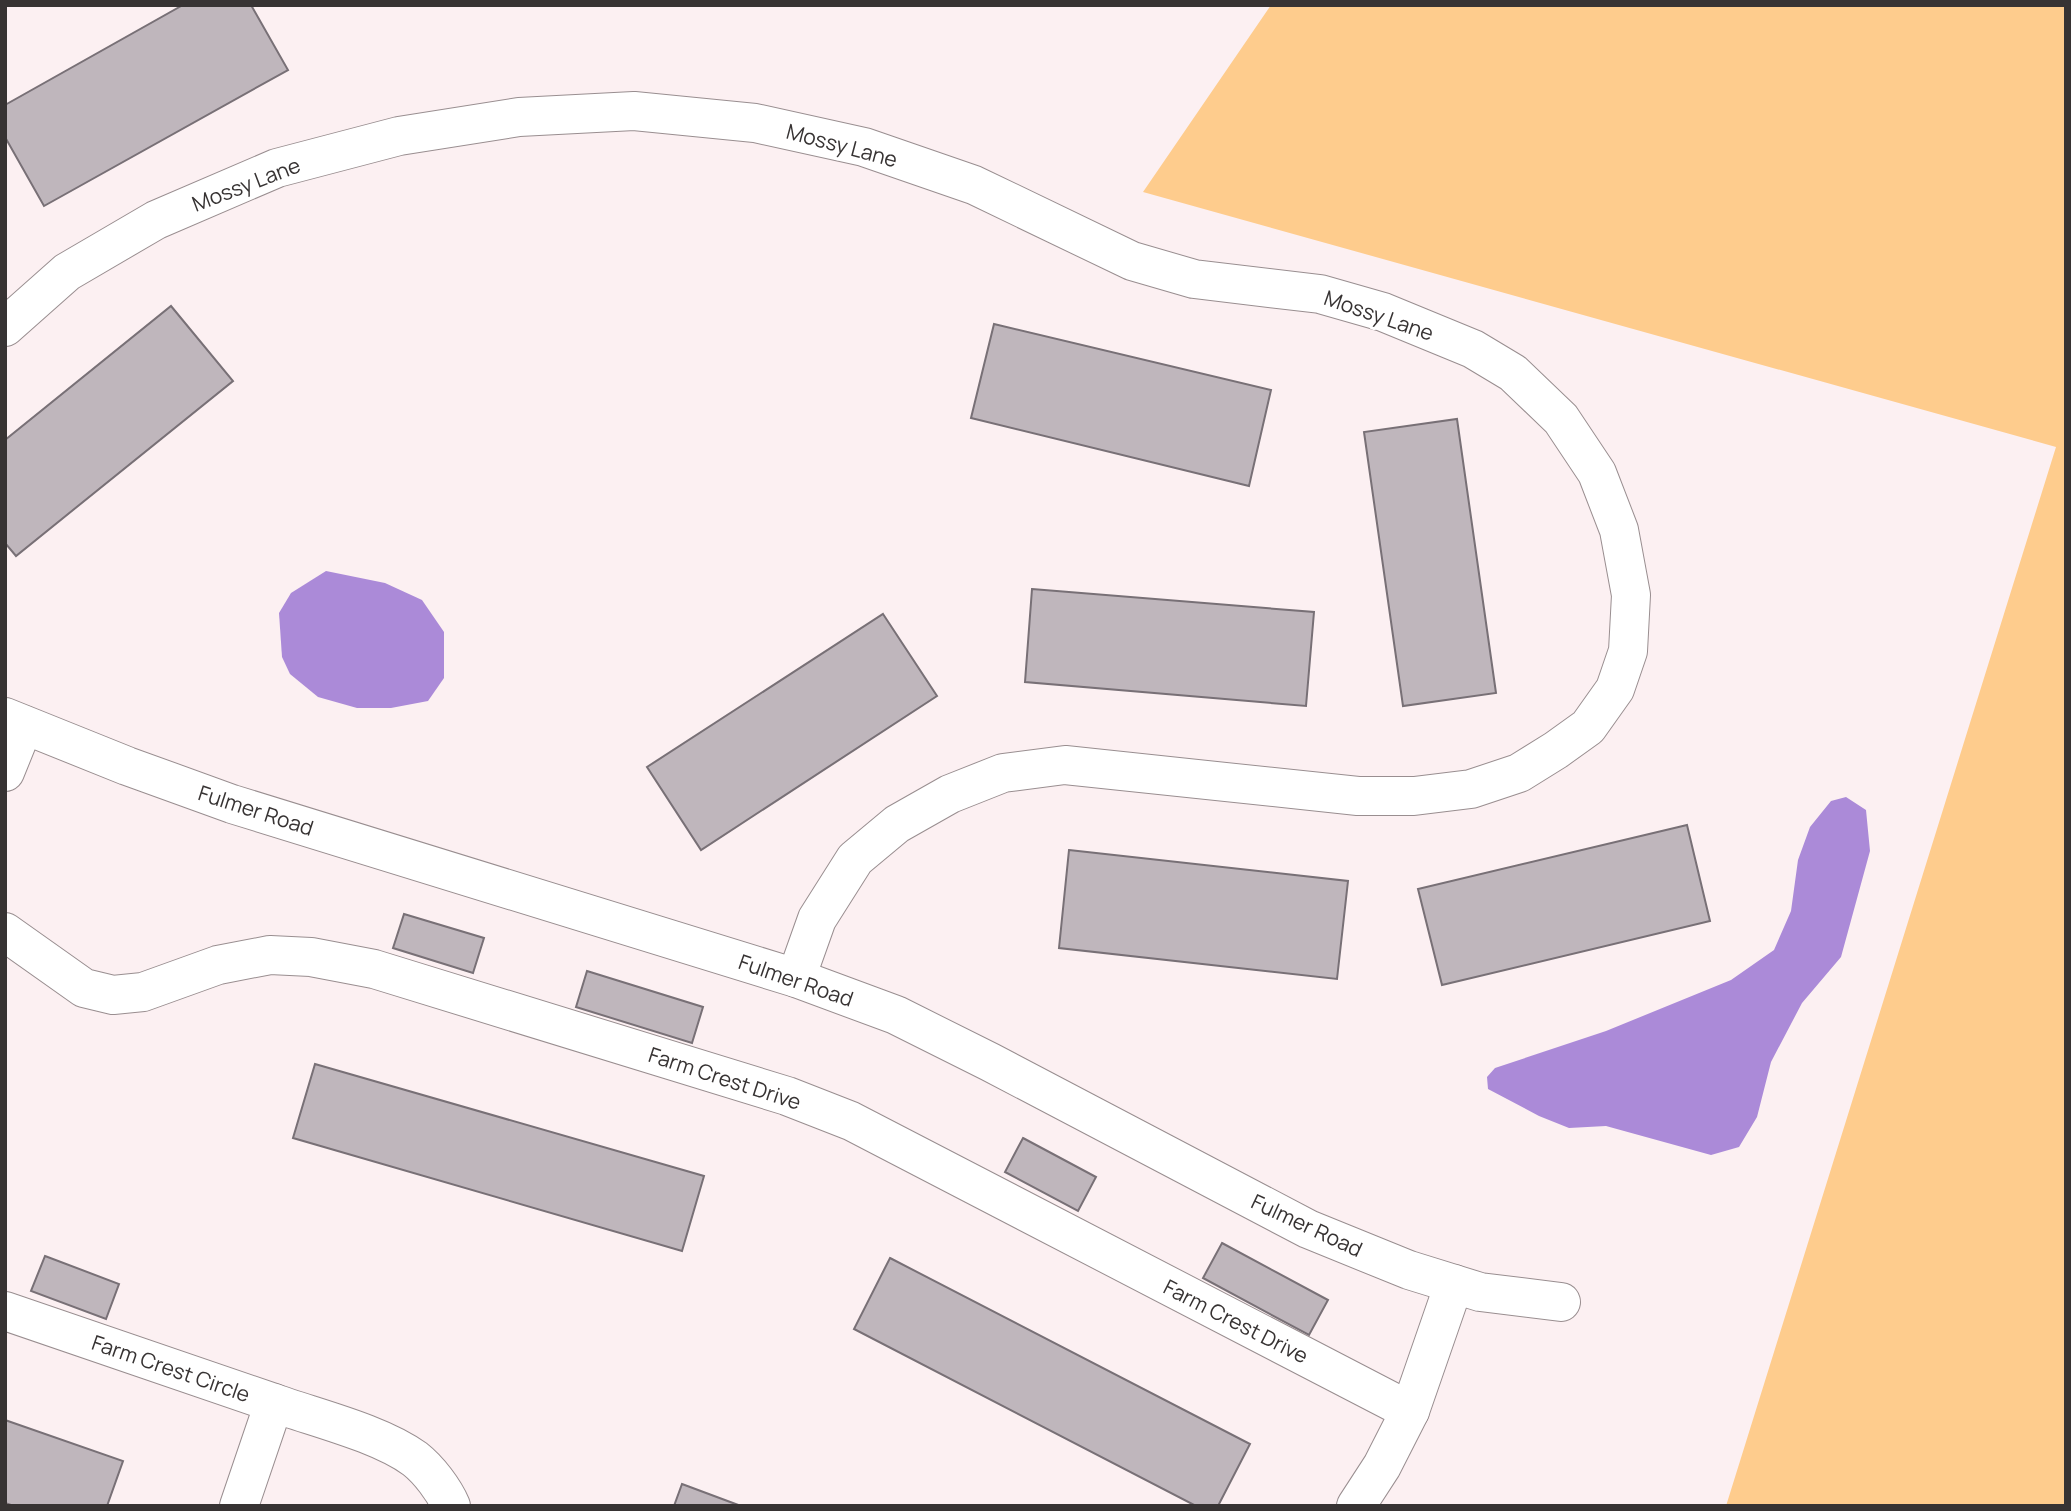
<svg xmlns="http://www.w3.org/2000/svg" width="2071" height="1511" font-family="Manrope,sans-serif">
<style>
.green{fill:#fecc8d}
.water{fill:#ab8ad8}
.building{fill:#bfb6bc;stroke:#787076;stroke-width:2}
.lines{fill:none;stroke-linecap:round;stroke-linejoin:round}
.street-casing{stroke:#998e90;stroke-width:40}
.street{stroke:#fff;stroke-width:38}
.labels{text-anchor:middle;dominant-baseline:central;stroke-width:6;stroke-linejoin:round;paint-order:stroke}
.street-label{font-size:21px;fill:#373333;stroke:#fff}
</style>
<rect width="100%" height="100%" fill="#fcf0f2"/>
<path class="green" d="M1271,5H2066V1506H1726L2056,447L1143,192Z"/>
<g class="water">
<path d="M326,571L385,583L422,600L444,632V678L428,701L391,708H357L318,697L290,674L282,657L279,613L291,593Z"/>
<path d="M1846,797L1866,810L1870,851L1841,957L1802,1003L1771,1062L1757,1117L1739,1147L1711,1155L1606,1126L1569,1128L1539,1116L1488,1089L1487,1077L1495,1068L1606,1031L1731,980L1774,950L1791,911L1798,860L1810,827L1831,801Z"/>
</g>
<g class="building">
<path d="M183,5H251L288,70L44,206L5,137V105Z"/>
<path d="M171,306L233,381L16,556L5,543V440Z"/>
<path d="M994,324L1271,390L1249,486L971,418Z"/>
<path d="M1457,419L1496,693L1403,706L1364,432Z"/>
<path d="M1032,589L1314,612L1306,706L1025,682Z"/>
<path d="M883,614L937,696L701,850L647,767Z"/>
<path d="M1687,825L1710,921L1442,985L1418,889Z"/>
<path d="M1069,850L1348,881L1337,979L1059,948Z"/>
<path d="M404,914L484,938L473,973L393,948Z"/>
<path d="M587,971L703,1007L692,1043L576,1007Z"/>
<path d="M315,1064L704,1176L682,1251L293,1138Z"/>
<path d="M1023,1138L1096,1177L1078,1211L1005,1172Z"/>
<path d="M1222,1243L1328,1300L1309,1335L1203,1278Z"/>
<path d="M45,1256L119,1284L106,1319L31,1291Z"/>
<path d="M890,1258L1250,1444L1218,1506H1196L854,1329Z"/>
<path d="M5,1420L123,1461L107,1506H14L5,1503Z"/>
<path d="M682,1484L741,1506H674Z"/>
</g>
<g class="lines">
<defs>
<g id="street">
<path d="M5,327L67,272L156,220L277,168L399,136L519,117L634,111L755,123L864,147L974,185L1132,261L1194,279L1320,294L1383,312L1473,349L1513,373L1561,419L1597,473L1619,530L1631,595L1628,651L1615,689L1588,727L1556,750L1519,773L1471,789L1414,796H1358L1065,765L1003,773L950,794L897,824L855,859L817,919L796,978"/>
<path d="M5,717L127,766L232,804L796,978L896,1015L990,1062L1308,1229L1409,1270L1480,1292L1561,1302"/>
<path d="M5,772L24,725"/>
<path d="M5,932L84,988L113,995L143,992L218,965L270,955L311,957L374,969L787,1096L851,1121L1410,1411"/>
<path d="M5,1311L274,1403L239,1506"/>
<path d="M274,1403C316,1418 379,1433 415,1459C429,1470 444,1490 451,1506"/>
<path d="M1356,1506L1382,1466L1410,1411L1454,1284"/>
</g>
</defs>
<use href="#street" class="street-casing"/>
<use href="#street" class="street"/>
</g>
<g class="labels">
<g class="street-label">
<text transform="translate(842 145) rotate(15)">Mossy Lane</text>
<text transform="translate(246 184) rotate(-21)">Mossy Lane</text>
<text transform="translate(1379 315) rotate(19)">Mossy Lane</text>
<text transform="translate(256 810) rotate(18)">Fulmer Road</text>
<text transform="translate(796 980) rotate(19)">Fulmer Road</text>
<text transform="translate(725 1078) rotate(18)">Farm Crest Drive</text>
<text transform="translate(1307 1225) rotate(25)">Fulmer Road</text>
<text transform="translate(1236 1321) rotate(27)">Farm Crest Drive</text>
<text transform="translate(171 1368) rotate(19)">Farm Crest Circle</text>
</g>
</g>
<rect width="2071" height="1511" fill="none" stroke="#373333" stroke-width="14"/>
</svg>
